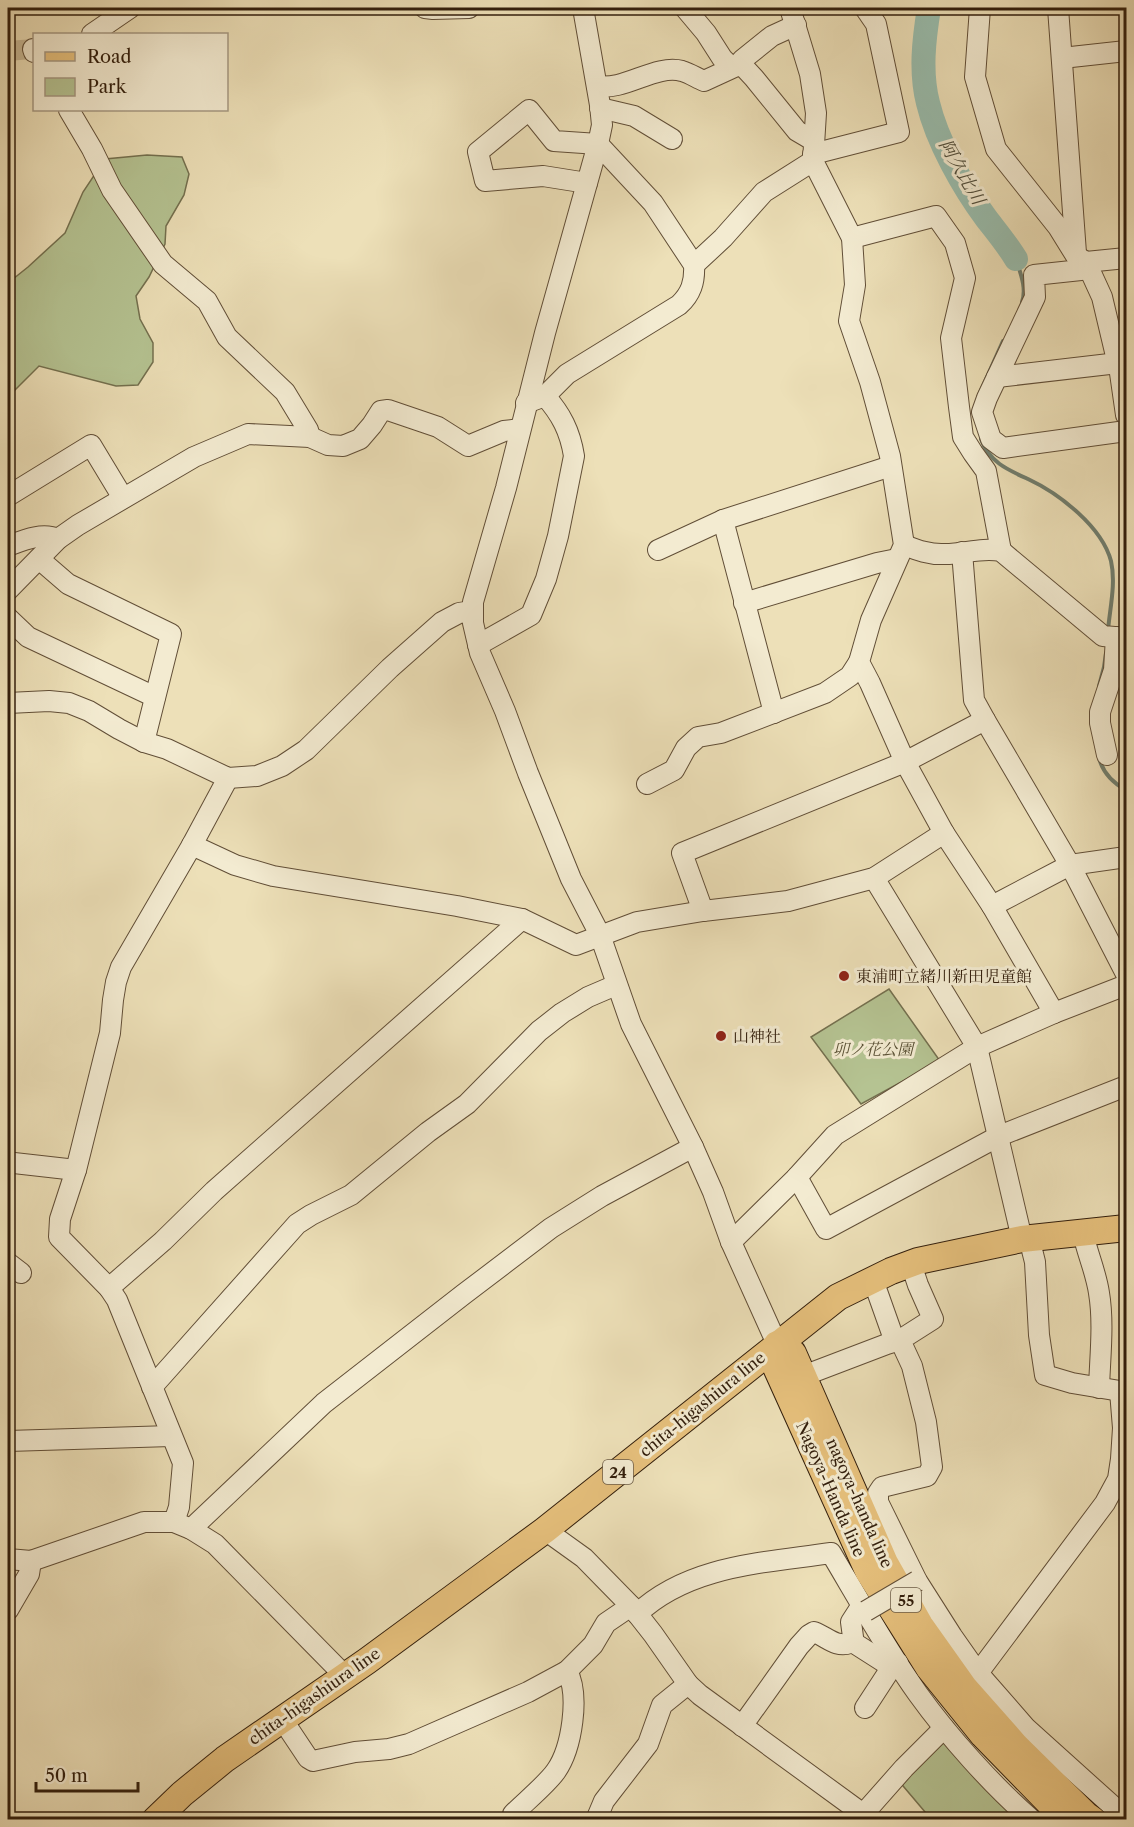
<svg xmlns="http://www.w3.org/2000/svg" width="1134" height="1827" font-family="'Libre Caslon Text','Noto Serif JP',serif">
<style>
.green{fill:#b5c392;stroke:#74704f;stroke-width:1.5}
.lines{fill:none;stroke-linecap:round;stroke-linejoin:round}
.stream{stroke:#707d6d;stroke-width:4}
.river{stroke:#99bdad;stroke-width:24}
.minor-tunnel{stroke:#c8b996;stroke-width:20;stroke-dasharray:20 10;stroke-linecap:butt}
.minor-casing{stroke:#614e37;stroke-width:22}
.major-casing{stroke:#321e0c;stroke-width:28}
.minor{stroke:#f3ebd1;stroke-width:20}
.major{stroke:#e6c07c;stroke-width:26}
.minor-bridge-casing{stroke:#614e37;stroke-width:22;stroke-linecap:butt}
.minor-bridge{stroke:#f3ebd1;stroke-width:20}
.poi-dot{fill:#8f2418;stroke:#f3ebd1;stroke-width:2}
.labels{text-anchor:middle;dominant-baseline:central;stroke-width:6;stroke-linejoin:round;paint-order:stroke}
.shield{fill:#f3ebd1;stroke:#6c5c47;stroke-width:1.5}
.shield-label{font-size:15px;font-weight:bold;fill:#321e0c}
.poi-label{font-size:16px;fill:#321e0c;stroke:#f3ebd1;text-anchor:start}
.park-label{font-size:16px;font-style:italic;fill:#595034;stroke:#f3ebd1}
.street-label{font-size:16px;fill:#321e0c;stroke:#f3ebd1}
.water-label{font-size:18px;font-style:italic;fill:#514e3c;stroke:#f3ebd1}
</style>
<rect width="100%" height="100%" fill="#ede0b8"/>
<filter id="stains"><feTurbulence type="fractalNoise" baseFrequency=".00333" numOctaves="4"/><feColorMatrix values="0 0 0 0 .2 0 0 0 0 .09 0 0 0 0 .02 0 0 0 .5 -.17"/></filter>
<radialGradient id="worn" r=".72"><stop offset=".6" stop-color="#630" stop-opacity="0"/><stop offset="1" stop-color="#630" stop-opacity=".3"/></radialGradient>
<g class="green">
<path d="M147,155L182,157L189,174L184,195L166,226L165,244L149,277L136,296L140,319L153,343V362L138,385L116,386L39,366L8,397V283L28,267L65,233L83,192L105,159Z"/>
<path d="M889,989L940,1061L861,1104L811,1037Z"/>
<path d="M938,1739L962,1752L1024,1819H931L898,1780Z"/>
</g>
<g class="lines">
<g class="stream">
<path d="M1016,259C1020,272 1027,288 1022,302"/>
<path d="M978,397L1003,341"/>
<path d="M981,439C989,462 1008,470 1028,479C1060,494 1102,527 1111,561C1116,583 1110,608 1108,630"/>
<path d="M1099,686L1104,667L1106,653"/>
<path d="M1099,758C1103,773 1113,783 1126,790"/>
</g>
<path class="river" d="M929,8C924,39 920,72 928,103C937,141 963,187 986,218C996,231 1007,244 1016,259"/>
<path class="minor-tunnel" d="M8,51L33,49"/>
<defs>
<g id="minor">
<path d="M425,8L433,9L469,8"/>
<path d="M583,8L600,105L602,125L598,144L545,333L506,488L473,602V623L480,653L505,711L528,773L571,879L600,935L631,1024L693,1147L713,1192L731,1242L777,1344"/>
<path d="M685,8L706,33L722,58L727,63L728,69"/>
<path d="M790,8L810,74L816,113L813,161L852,238L855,285L849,321L870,382L890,456L904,545L871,620L859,662L870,683L905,762L944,833L992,906L1054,1013"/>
<path d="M980,8L975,77L996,149L1058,227L1076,256L1086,262L1102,297L1120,373L1126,415"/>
<path d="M1058,8L1076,253"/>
<path d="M92,34L130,8"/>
<path d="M34,49H33L34,52"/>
<path d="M1062,58L1126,51"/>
<path d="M741,64L742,60L772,36L796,25"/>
<path d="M597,86C625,91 655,64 682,71C689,73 697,78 704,81L741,64L754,78L797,131L814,141"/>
<path d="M600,108L634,116L672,139"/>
<path d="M69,110L92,149L112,190L163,264L207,301L227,337L285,392L308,430L310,437"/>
<path d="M813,154L899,132L876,24L865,8"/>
<path d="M852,238L936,216L955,243L965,278L951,338L959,407L963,437L973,453L986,471L1001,551"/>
<path d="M1086,262L1081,270L1034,275L1035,297L987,398L982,412L991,439L1003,448L1126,431"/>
<path d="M1086,262L1126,258"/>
<path d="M694,265L723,238L764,192L813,161"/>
<path d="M997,377L1118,363"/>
<path d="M526,403L545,396L567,374L679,305C691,294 695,282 694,265L653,203L598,144L554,141L529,110L478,152L485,181L543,176L587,183"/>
<path d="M8,496L91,445L123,498"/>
<path d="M723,520L774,713"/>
<path d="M904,545C917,550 930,555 945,554C965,554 981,547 1001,551L1103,636L1126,638"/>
<path d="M8,546C24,540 42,532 58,539"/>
<path d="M658,550L723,520L891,466"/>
<path d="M962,552L974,700L985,720"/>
<path d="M39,559L68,584L171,634L144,742"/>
<path d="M8,590L58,539L78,525L194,457L248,434L310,437L328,445L343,446L360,439L372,425L381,411L388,410L438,427L468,446L504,431L520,429"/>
<path d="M744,603L877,563L897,559"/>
<path d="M8,618L28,637L155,697"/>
<path d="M478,645L531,615L546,579L558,536L574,456C570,431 561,414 545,396"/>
<path d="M8,703L49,701L69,703L89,711L119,729L144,742L167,749L228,778L257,776L282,766L306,750L390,668L442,622L459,613L472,611"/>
<path d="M1107,755L1100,723V712L1114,670L1116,637"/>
<path d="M647,784L674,770L686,748L698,737L721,733L825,693L850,676L859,662"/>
<path d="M192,845L235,865L273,876L457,906L522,919L576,945L637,922L703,911L788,901L874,878L944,833"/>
<path d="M874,878L977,1047L1022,1239"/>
<path d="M992,906L1070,865L1126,857"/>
<path d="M703,911L682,853L905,762L985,720L1070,865L1126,974"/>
<path d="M8,1164L14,1163L76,1170"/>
<path d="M797,1177L826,1229L999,1136L1126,1086"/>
<path d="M1083,1233C1087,1253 1096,1272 1099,1293C1104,1323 1100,1357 1099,1388"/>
<path d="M1029,1238L1035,1262L1039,1335L1045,1375L1072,1383L1126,1392"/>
<path d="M731,1242L797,1177L835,1135L977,1047L1054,1013L1126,985"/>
<path d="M8,1263L21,1273"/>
<path d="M911,1264L918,1285L933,1319L900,1340L912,1366L926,1422L932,1467L927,1476L882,1487L878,1493V1502L917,1581L952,1636L978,1673L1026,1728L1126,1818"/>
<path d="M873,1280L895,1342"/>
<path d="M109,1288L163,1241L214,1191L522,919"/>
<path d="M803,1376L887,1344L900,1340"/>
<path d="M152,1387L297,1224L311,1215L351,1195L428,1132L467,1104L539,1031L562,1013L588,997L616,985"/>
<path d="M8,1441L171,1436"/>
<path d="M174,1522L179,1507L183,1463L117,1300L109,1288L59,1237L60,1219L76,1170L110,1033L113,1000L116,982L121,967L192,845L228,778"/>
<path d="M191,1529L324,1403L464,1294L551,1228L602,1196L693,1147"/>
<path d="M545,1530L584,1558L631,1606L653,1634L688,1684L700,1695L863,1814"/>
<path d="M8,1559L31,1561L144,1522H174L191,1529L215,1544L344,1675"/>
<path d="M8,1610L29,1574L31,1561"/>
<path d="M637,1614C689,1565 764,1563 831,1553C859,1600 886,1649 918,1694C949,1737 992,1785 1032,1820"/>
<path d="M851,1641L887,1664L893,1665L898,1663"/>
<path d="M978,1673L1105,1503L1118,1479L1121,1459L1123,1428L1120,1391"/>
<path d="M865,1708L893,1665"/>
<path d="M282,1719L308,1758L313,1761L355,1752L389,1749L409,1744L528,1692L567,1671L593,1645L606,1623L631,1606"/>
<path d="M742,1726L799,1646L809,1635L814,1632C827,1637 836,1648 850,1643L853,1637L851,1622L862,1605"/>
<path d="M519,1820L513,1814C525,1802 547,1784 556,1771C572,1748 580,1695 567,1671"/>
<path d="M596,1820L604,1801L648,1744L662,1705L688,1684"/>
<path d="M858,1820L904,1768L944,1728"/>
</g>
<g id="major">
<path d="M155,1820L182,1794L225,1759L367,1661L545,1530L838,1297L891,1271L918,1261L1022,1239L1126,1228"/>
<path d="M1066,1820L983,1735L929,1668L868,1571L774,1363L777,1344L793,1353L885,1563L920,1625L964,1687L1016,1746L1086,1815L1093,1820"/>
</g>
</defs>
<use href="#minor" class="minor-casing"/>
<use href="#major" class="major-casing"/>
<use href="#minor" class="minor"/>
<use href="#major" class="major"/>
<defs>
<path id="minor-bridge" d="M866,1611L917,1581"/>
</defs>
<use href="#minor-bridge" class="minor-bridge-casing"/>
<use href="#minor-bridge" class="minor-bridge"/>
</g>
<g class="poi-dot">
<circle cx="844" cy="976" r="6"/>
<circle cx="721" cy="1036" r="6"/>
</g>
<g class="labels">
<g class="shield">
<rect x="603" y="1460" width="30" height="24" rx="4.5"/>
<rect x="891" y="1588" width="30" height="24" rx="4.5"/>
</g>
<g class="shield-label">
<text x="618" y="1472">24</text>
<text x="906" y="1600">55</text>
</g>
<g class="poi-label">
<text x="856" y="976">東浦町立緒川新田児童館</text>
<text x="733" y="1036">山神社</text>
</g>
<g class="park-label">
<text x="873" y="1049">卯ノ花公園</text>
</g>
<g class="street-label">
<text transform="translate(702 1404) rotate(-39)">chita-higashiura line</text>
<text transform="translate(831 1489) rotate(66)">Nagoya-Handa line</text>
<text transform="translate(860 1503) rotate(66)">nagoya-handa line</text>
<text transform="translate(314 1696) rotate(-35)">chita-higashiura line</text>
</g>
<g class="water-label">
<text transform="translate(962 172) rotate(60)">阿久比川</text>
</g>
</g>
<rect width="1134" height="1827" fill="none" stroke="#ede0b8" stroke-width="30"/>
<rect x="9" y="9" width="1116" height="1809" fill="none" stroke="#321e0c" stroke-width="3"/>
<rect x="15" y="15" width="1104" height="1797" fill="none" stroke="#321e0c" stroke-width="1.5"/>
<rect x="33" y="33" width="195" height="78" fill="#f3ebd1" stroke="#a69982" stroke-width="1.5"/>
<rect x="45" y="52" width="30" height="9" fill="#e6c07c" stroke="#a69982" stroke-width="1.5"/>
<text x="87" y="63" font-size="18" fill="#321e0c">Road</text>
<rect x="45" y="78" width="30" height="18" fill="#b5c392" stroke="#a69982" stroke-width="1.5"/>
<text x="87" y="93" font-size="18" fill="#321e0c">Park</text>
<path d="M36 1782v9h102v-9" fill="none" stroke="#321e0c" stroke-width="3"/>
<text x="45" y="1782" font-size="18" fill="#321e0c" stroke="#f3ebd1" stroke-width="4.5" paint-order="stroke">50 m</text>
<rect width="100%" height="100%" filter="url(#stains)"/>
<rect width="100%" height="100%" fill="url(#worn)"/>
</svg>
